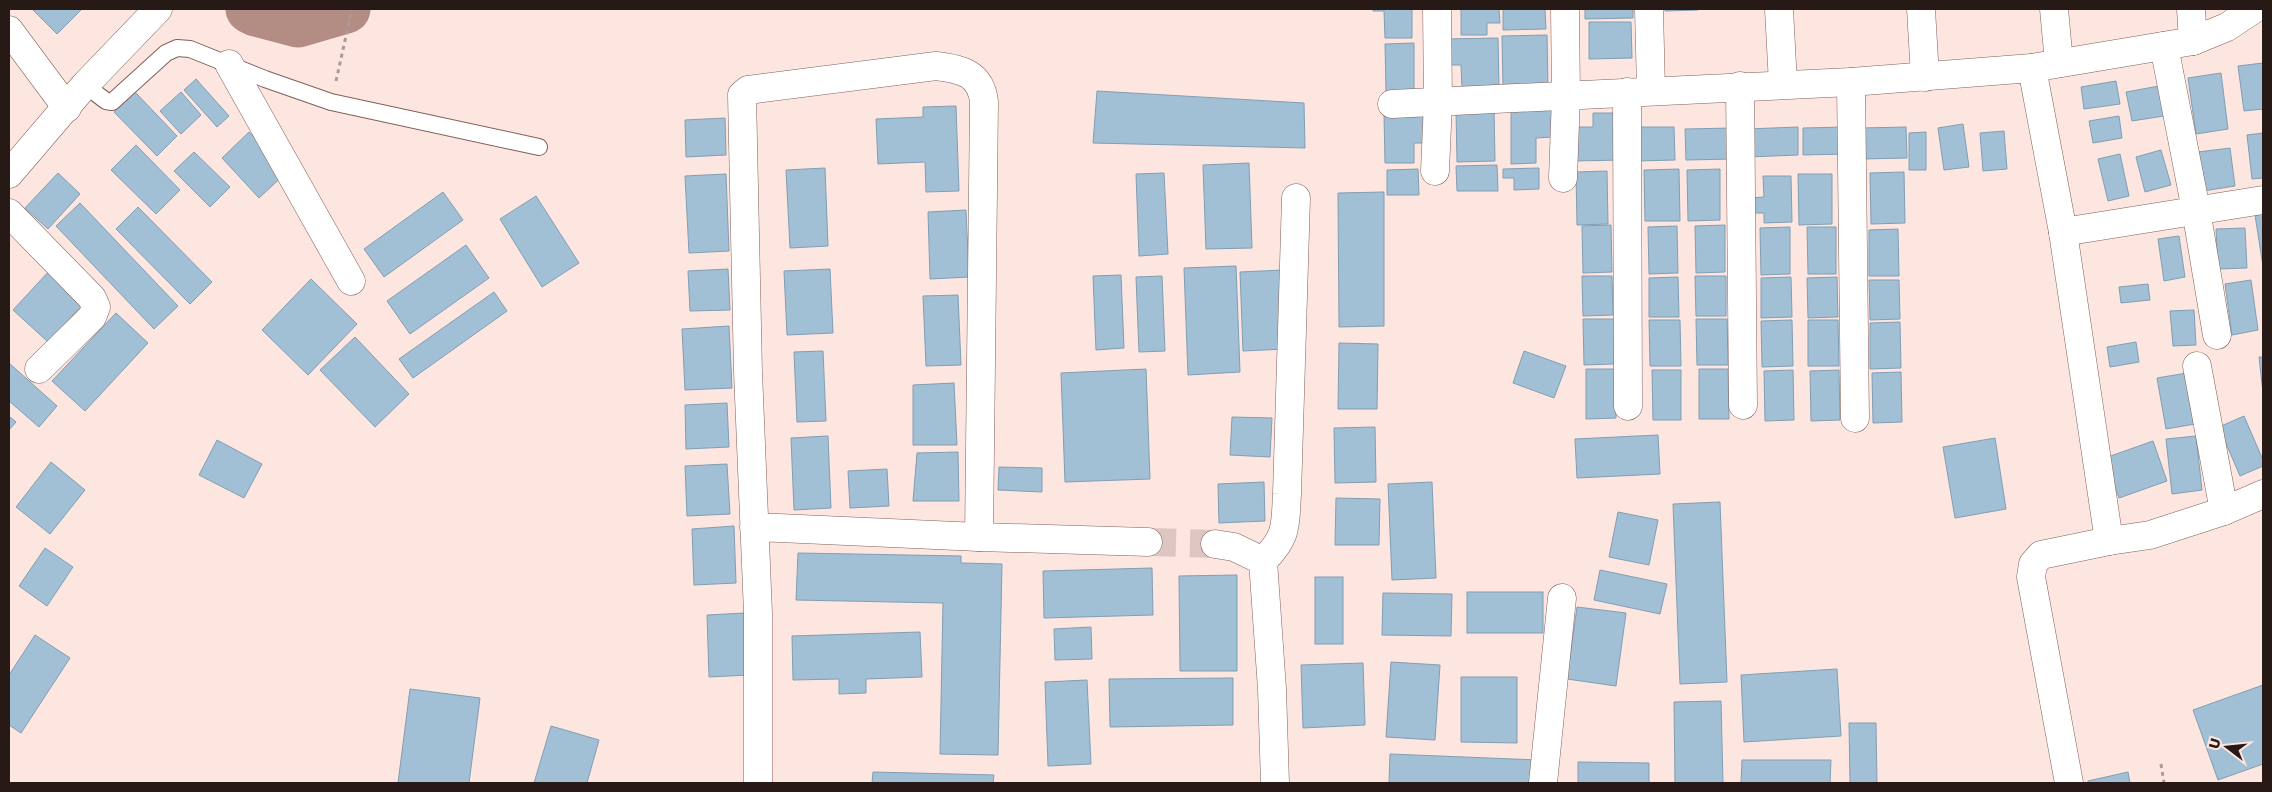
<svg xmlns="http://www.w3.org/2000/svg" width="2272" height="792" font-family="'Golos Text',sans-serif">
<style>
.lines{fill:none;stroke-linecap:round;stroke-linejoin:round}
.river{stroke:#b38c84;stroke-width:49}
.building{fill:#a2c0d5;stroke:#819eb3}
.minor-tunnel{stroke:#ddc6c2;stroke-width:28;stroke-dasharray:28 14;stroke-linecap:butt}
.service-casing{stroke:#816059;stroke-width:18}
.minor-casing{stroke:#816059;stroke-width:29}
.path{stroke:#ae9a96;stroke-width:3;stroke-dasharray:4 4;stroke-linecap:butt}
.service{stroke:#fff;stroke-width:16}
.minor{stroke:#fff;stroke-width:28}
</style>
<rect width="100%" height="100%" fill="#fde5e0"/>
<g class="lines">
<path class="river" d="M250,9L256,12L298,23L346,9"/>
</g>
<g class="building">
<path d="M32,9H82L57,34Z"/>
<path d="M1373,9H1412V38H1385L1384,11H1373Z"/>
<path d="M1461,9H1499L1500,23H1487V35H1461Z"/>
<path d="M1503,9H1545L1546,29L1503,30Z"/>
<path d="M1585,9H1633V18L1585,19Z"/>
<path d="M1665,9H1698V10L1665,11Z"/>
<path d="M1589,22H1631L1632,58L1589,59Z"/>
<path d="M1547,35L1548,88H1503L1502,36Z"/>
<path d="M1498,38L1499,88L1462,89L1461,65H1447L1446,39Z"/>
<path d="M1414,43V91L1386,92L1385,44Z"/>
<path d="M2263,63V109L2244,111L2238,66Z"/>
<path d="M2221,73L2228,129L2196,134L2188,78Z"/>
<path d="M196,79L229,116L217,127L184,90Z"/>
<path d="M2116,81L2120,104L2084,109L2081,87Z"/>
<path d="M2159,86L2164,116L2132,121L2126,92Z"/>
<path d="M1097,91L1304,103L1305,148L1093,143Z"/>
<path d="M135,92L177,136L157,156L114,112Z"/>
<path d="M181,92L201,115L181,134L160,111Z"/>
<path d="M956,106L959,191L926,192L925,162L878,164L876,119L923,117V107Z"/>
<path d="M1553,108V137L1536,138V163L1511,164V109Z"/>
<path d="M1494,109L1495,161L1457,162L1456,110Z"/>
<path d="M1427,113V143H1414V163H1385L1384,114Z"/>
<path d="M1593,113H1621L1622,160L1574,161L1573,127H1593Z"/>
<path d="M2119,116L2122,138L2093,143L2089,121Z"/>
<path d="M725,118L726,155L686,157L685,120Z"/>
<path d="M1963,124L1969,167L1944,170L1938,128Z"/>
<path d="M1636,127H1674L1675,160L1636,161Z"/>
<path d="M1798,127V155L1748,157L1747,129Z"/>
<path d="M1846,127V154L1803,155V128Z"/>
<path d="M1906,127L1907,158L1862,159L1861,128Z"/>
<path d="M1733,128V159L1686,160L1685,129Z"/>
<path d="M2004,131L2007,169L1983,171L1980,133Z"/>
<path d="M249,132L287,172L259,198L222,158Z"/>
<path d="M1926,132V170H1909V133Z"/>
<path d="M2263,133V178L2252,179L2247,135Z"/>
<path d="M136,145L180,190L156,214L111,170Z"/>
<path d="M2230,148L2235,186L2203,191L2198,152Z"/>
<path d="M2161,150L2171,185L2145,192L2136,157Z"/>
<path d="M194,152L230,187L210,207L174,171Z"/>
<path d="M2120,154L2129,196L2108,201L2098,159Z"/>
<path d="M1249,163L1252,248L1206,249L1203,165Z"/>
<path d="M1497,165L1498,191H1457L1456,166Z"/>
<path d="M825,168L828,246L790,248L786,170Z"/>
<path d="M1539,168V189L1514,190V178H1503V169Z"/>
<path d="M1418,169L1419,195H1387V170Z"/>
<path d="M1679,169L1680,221H1645L1644,170Z"/>
<path d="M1720,169V220L1688,221L1687,170Z"/>
<path d="M1607,171L1608,224L1577,225L1576,172Z"/>
<path d="M1904,172L1905,223L1871,224L1870,173Z"/>
<path d="M58,173L80,194L48,229L25,208Z"/>
<path d="M1164,173L1168,254L1139,256L1136,174Z"/>
<path d="M726,174L729,251L689,253L685,176Z"/>
<path d="M1798,174H1832V224L1799,225Z"/>
<path d="M1763,176H1791L1792,222L1764,223V213H1750L1749,198L1764,197Z"/>
<path d="M443,192L463,220L384,277L364,249Z"/>
<path d="M1384,192V326L1339,327L1338,193Z"/>
<path d="M536,196L579,263L542,287L500,219Z"/>
<path d="M80,203L178,306L154,329L56,226Z"/>
<path d="M138,207L212,282L190,304L116,229Z"/>
<path d="M966,210L969,277L930,279L928,212Z"/>
<path d="M2263,214V266L2255,215Z"/>
<path d="M1611,225L1612,272L1583,273L1582,226Z"/>
<path d="M1725,225V272L1696,273L1695,226Z"/>
<path d="M1677,226L1678,273L1649,274L1648,227Z"/>
<path d="M1790,227V274L1761,275L1760,228Z"/>
<path d="M1807,227H1836V274H1808Z"/>
<path d="M2245,228L2247,268L2218,269L2216,229Z"/>
<path d="M1898,229L1899,276H1869V230Z"/>
<path d="M2179,236L2185,277L2164,281L2158,239Z"/>
<path d="M466,245L489,278L410,334L387,301Z"/>
<path d="M1236,266L1240,372L1188,375L1184,268Z"/>
<path d="M728,269L730,310L690,311L688,271Z"/>
<path d="M830,269L833,333L787,335L784,271Z"/>
<path d="M50,270L85,302L48,342L13,310Z"/>
<path d="M1283,270L1286,349L1243,351L1240,272Z"/>
<path d="M1121,275L1124,348L1096,350L1093,276Z"/>
<path d="M1162,276L1165,351L1139,352L1136,277Z"/>
<path d="M1582,276H1612L1613,315L1583,316Z"/>
<path d="M1695,276H1726V316H1696Z"/>
<path d="M1678,277L1679,317H1649V278Z"/>
<path d="M1791,277L1792,317L1761,318V278Z"/>
<path d="M1837,277L1838,317L1808,318L1807,278Z"/>
<path d="M311,279L357,324L308,375L262,330Z"/>
<path d="M1869,280H1899L1900,319L1870,320Z"/>
<path d="M2251,280L2258,330L2232,335L2225,284Z"/>
<path d="M2148,284L2150,300L2121,303L2119,287Z"/>
<path d="M494,292L507,311L413,378L399,359Z"/>
<path d="M958,295L961,365L926,366L923,296Z"/>
<path d="M2194,310L2196,345L2173,346L2170,311Z"/>
<path d="M116,313L148,343L85,411L52,381Z"/>
<path d="M1583,319H1614V364L1584,365Z"/>
<path d="M1696,319H1727L1728,365H1697Z"/>
<path d="M1649,320H1680L1681,366H1650Z"/>
<path d="M1792,320L1793,366L1762,367L1761,321Z"/>
<path d="M1808,320H1838L1839,366H1808Z"/>
<path d="M1900,322L1901,368L1870,369V323Z"/>
<path d="M729,326L732,388L685,390L682,329Z"/>
<path d="M355,337L409,394L375,427L320,370Z"/>
<path d="M2136,342L2139,362L2110,367L2107,347Z"/>
<path d="M1339,343L1378,344L1377,409H1338Z"/>
<path d="M823,351L826,421L797,422L794,352Z"/>
<path d="M1524,351L1566,366L1554,398L1513,383Z"/>
<path d="M2259,357H2263V393Z"/>
<path d="M9,363L57,406L39,427L9,401Z"/>
<path d="M1146,369L1150,479L1065,482L1061,373Z"/>
<path d="M1586,369H1615L1616,418L1586,419Z"/>
<path d="M1699,369H1728L1729,419H1699Z"/>
<path d="M1652,370H1681V420H1653Z"/>
<path d="M1793,370L1794,420L1765,421L1764,371Z"/>
<path d="M1839,370L1840,420L1811,421L1810,371Z"/>
<path d="M1901,372L1902,422L1873,423L1872,373Z"/>
<path d="M2187,373L2195,424L2166,429L2157,378Z"/>
<path d="M954,383L957,445H913V385Z"/>
<path d="M727,403L729,447L686,449L685,405Z"/>
<path d="M9,416L16,422L9,430Z"/>
<path d="M2244,416L2263,460V466L2240,476L2219,427Z"/>
<path d="M1232,417L1272,418L1270,457L1230,455Z"/>
<path d="M1375,427L1376,482L1335,483L1334,428Z"/>
<path d="M1658,435L1660,474L1577,478L1575,439Z"/>
<path d="M828,436L831,508L794,510L791,438Z"/>
<path d="M2196,436L2202,490L2172,494L2166,439Z"/>
<path d="M1995,438L2006,509L1955,518L1943,447Z"/>
<path d="M217,440L262,464L244,498L199,475Z"/>
<path d="M2153,441L2167,481L2119,498L2105,458Z"/>
<path d="M958,452L959,501H913L917,453Z"/>
<path d="M51,462L85,490L50,534L16,507Z"/>
<path d="M727,464L730,514L687,516L685,466Z"/>
<path d="M999,467L1042,468V492L998,490Z"/>
<path d="M887,469L889,506L850,508L848,471Z"/>
<path d="M1264,482L1265,521L1219,523L1218,484Z"/>
<path d="M1432,482L1436,578L1392,580L1388,484Z"/>
<path d="M1336,498L1380,499L1379,545H1335Z"/>
<path d="M1720,502L1727,682L1680,684L1673,504Z"/>
<path d="M1618,512L1658,520L1649,565L1609,557Z"/>
<path d="M734,526L736,583L694,585L692,529Z"/>
<path d="M45,548L73,567L47,606L19,586Z"/>
<path d="M798,553L961,556V563L1002,564L998,755L940,754L943,603L796,600Z"/>
<path d="M1152,568L1153,615L1044,618L1043,571Z"/>
<path d="M1600,570L1667,584L1660,614L1594,600Z"/>
<path d="M1237,575V671H1180L1179,576Z"/>
<rect x="1315" y="577" width="28" height="67"/>
<rect x="1467" y="592" width="76" height="41"/>
<path d="M1383,593L1452,594L1451,636L1382,635Z"/>
<path d="M1577,607L1626,613L1616,686L1567,679Z"/>
<path d="M745,613L748,675L709,677L707,615Z"/>
<path d="M1091,627L1092,659L1055,660L1054,629Z"/>
<path d="M920,632L922,677L866,679V693L839,694V679L793,680L792,636Z"/>
<path d="M35,635L70,658L21,733L9,725V675Z"/>
<path d="M1391,662L1440,665L1435,740L1386,737Z"/>
<path d="M1363,663L1365,725L1303,728L1301,665Z"/>
<path d="M1837,669L1841,736L1744,742L1741,675Z"/>
<path d="M1461,677H1517V743L1461,742Z"/>
<path d="M1233,678V725L1110,727L1109,679Z"/>
<path d="M1087,680L1091,764L1048,766L1045,682Z"/>
<path d="M2263,685V764L2218,780L2193,710Z"/>
<path d="M410,689L480,698L469,783H398Z"/>
<path d="M1721,701L1723,783H1675L1674,702Z"/>
<path d="M1849,723H1876L1877,783H1850Z"/>
<path d="M551,726L599,740L587,783H534Z"/>
<path d="M1390,754L1538,760L1537,783H1389Z"/>
<path d="M1742,760H1831L1830,783H1741Z"/>
<path d="M1578,762L1649,763V783H1578Z"/>
<path d="M873,772L994,775L993,783H872Z"/>
<path d="M2128,772L2130,783H2088V781Z"/>
</g>
<g class="lines">
<path class="minor-tunnel" d="M1148,542L1215,544"/>
<defs>
<path id="service" d="M85,85L106,101L112,102L166,53L177,48L190,49L265,79L331,102L539,147"/>
<g id="minor">
<path d="M1649,9L1651,90"/>
<path d="M1779,9L1783,84"/>
<path d="M1921,9L1925,77"/>
<path d="M2054,9L2059,63"/>
<path d="M2191,9L2193,41"/>
<path d="M9,30L67,108"/>
<path d="M2164,46L2196,210L2217,335"/>
<path d="M229,64L351,281"/>
<path d="M2032,68L2193,41L2227,27L2254,9"/>
<path d="M1851,82L1855,418"/>
<path d="M1740,86L1743,405"/>
<path d="M1627,92L1628,406"/>
<path d="M1392,104L1851,82L2032,68L2063,232L2109,541L2041,555L2033,564L2031,577L2069,783"/>
<path d="M1435,171L1438,102L1437,9"/>
<path d="M9,174L85,85L158,9"/>
<path d="M1563,178L1566,96L1565,9"/>
<path d="M9,213L92,298L96,307L92,317L39,369"/>
<path d="M2063,232L2263,200"/>
<path d="M2197,366L2224,511"/>
<path d="M754,527L979,537L984,102C981,73 961,69 936,66L748,90L742,95L748,372L758,613V783"/>
<path d="M979,537L1148,542"/>
<path d="M2109,541L2150,535L2224,511L2263,494"/>
<path d="M1215,544L1234,547L1263,561L1272,689L1275,783"/>
<path d="M1263,561C1288,536 1285,526 1287,494L1296,198"/>
<path d="M1543,783L1562,598"/>
</g>
</defs>
<use href="#service" class="service-casing"/>
<use href="#minor" class="minor-casing"/>
<g class="path">
<path d="M336,81L352,9"/>
<path d="M2161,764L2164,783"/>
</g>
<use href="#service" class="service"/>
<use href="#minor" class="minor"/>
</g>
<rect width="2272" height="792" fill="none" stroke="#261916" stroke-width="20"/>
<g transform="translate(2227 747) rotate(286)" stroke="#fde5e0" stroke-width="4" paint-order="stroke">
<path d="M0-4L9 19L0 12L-9 19Z" fill="#261916"/>
<text y="-8" font-size="14" font-weight="bold" text-anchor="middle" fill="#261916">U</text>
</g>
</svg>
